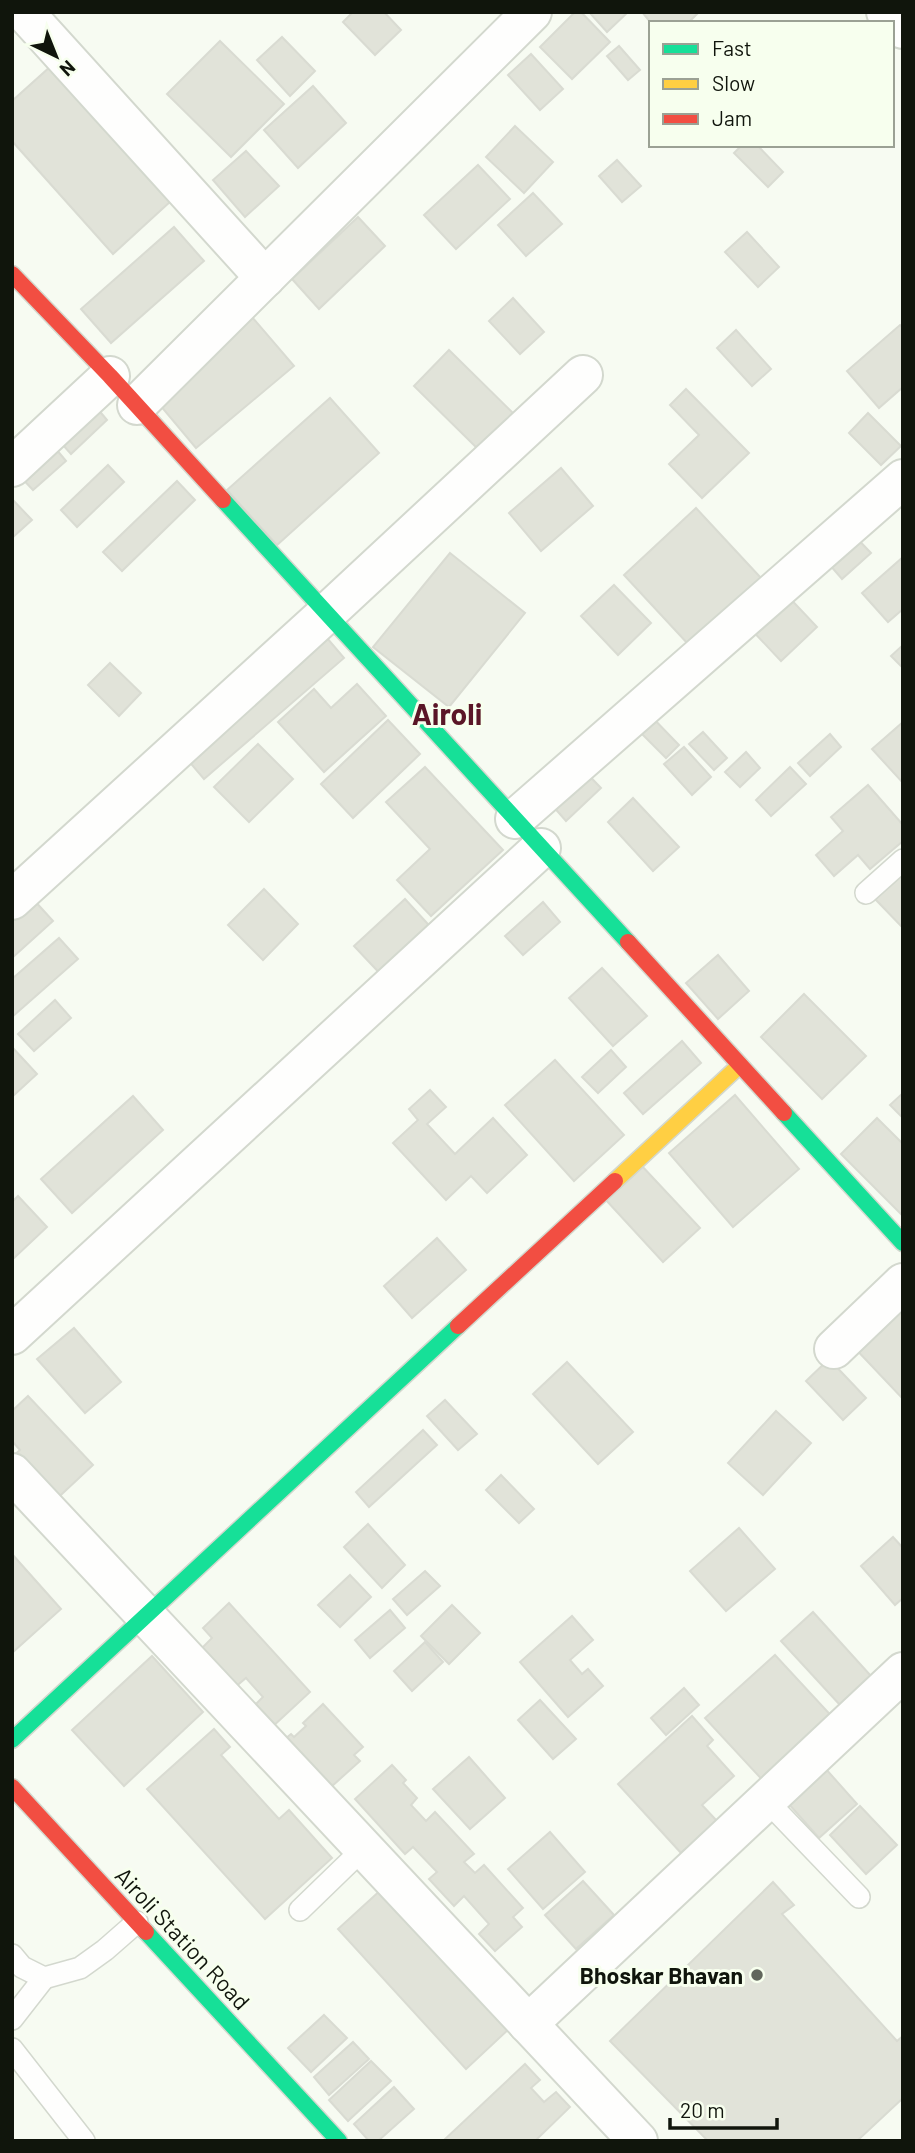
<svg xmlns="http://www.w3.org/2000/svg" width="915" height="2153" font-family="Barlow,sans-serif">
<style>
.building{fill:#e1e3d9;stroke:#d9dbd2;stroke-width:2}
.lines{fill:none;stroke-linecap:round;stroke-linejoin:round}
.lane-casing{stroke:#d3d8ce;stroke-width:24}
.street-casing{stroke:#d3d8ce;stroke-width:42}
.fast-casing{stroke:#d3d8ce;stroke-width:19}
.slow-casing{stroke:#d3d8ce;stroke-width:19}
.jam-casing{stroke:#d3d8ce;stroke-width:19}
.lane{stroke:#fefefd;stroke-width:21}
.street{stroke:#fefefd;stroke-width:38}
.fast{stroke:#16e098;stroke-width:16}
.slow{stroke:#ffcf43;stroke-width:16}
.jam{stroke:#f24e42;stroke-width:16}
.poi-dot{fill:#61665c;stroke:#f7ffee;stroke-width:2.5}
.labels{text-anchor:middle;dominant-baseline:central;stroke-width:6;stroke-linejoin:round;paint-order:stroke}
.street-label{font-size:23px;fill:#10150c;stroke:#f7ffee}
.poi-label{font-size:23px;font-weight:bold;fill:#10150c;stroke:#f7ffee;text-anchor:end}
.district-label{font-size:30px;font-weight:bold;fill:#5a1627;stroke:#f7ffee}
</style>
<rect width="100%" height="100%" fill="#f7fbf2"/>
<g class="building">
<path d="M353,12H384L401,30L375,55L343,22Z"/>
<path d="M575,12H581L610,42L572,79L540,47Z"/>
<path d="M589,12H628L607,32Z"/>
<path d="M642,12H699L688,23H651Z"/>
<path d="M282,37L315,71L290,96L257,60Z"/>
<path d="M220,41L284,104L231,157L167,94Z"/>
<path d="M619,46L640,70L628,80L607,56Z"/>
<path d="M531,54L563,89L540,110L508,75Z"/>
<path d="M51,66L171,201L113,254L12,141V101Z"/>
<path d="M313,86L346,123L298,168L264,130Z"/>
<path d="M515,126L553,162L524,193L486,157Z"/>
<path d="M742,145H757L783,172L768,187L734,153Z"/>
<path d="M246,151L279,186L245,217L213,180Z"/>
<path d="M617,160L641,186L622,202L599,176Z"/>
<path d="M478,165L510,199L456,249L424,215Z"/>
<path d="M533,193L562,224L526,256L498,225Z"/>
<path d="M358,217L385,246L319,309L292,279Z"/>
<path d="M174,227L204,261L111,343L81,309Z"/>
<path d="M747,232L779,267L758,287L725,252Z"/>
<path d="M513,298L544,332L520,354L489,321Z"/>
<path d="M252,317L294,366L196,448L155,399Z"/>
<path d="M900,325L903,328V387L879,408L847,371Z"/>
<path d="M736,330L771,369L752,386L717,348Z"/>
<path d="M449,350L517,417L482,453L414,386Z"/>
<path d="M686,389L749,453L702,498L669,464L699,435L670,405Z"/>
<path d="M330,398L379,453L277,545L227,490Z"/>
<path d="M91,401L107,420L71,454L54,435Z"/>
<path d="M868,413L901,446L881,465L849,433Z"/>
<path d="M51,443L66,461L33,490L17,473Z"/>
<path d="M108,465L124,482L77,527L61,510Z"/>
<path d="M561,468L593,506L541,551L509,513Z"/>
<path d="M177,481L195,500L122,571L103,552Z"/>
<path d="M12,499L32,520L12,538Z"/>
<path d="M696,508L761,578L689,645L624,575Z"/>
<path d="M851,532L871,553L842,579L823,557Z"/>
<path d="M450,553L525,613L449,707L373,647Z"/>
<path d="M903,557V609L888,622L862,593Z"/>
<path d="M614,585L651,623L618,655L581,616Z"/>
<path d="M783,591L817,627L781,661L747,625Z"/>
<path d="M321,631L344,658L204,779L181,752Z"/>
<path d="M903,645V668L891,656Z"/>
<path d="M110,663L141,693L119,716L88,685Z"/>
<path d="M357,684L386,716L324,772L278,722L314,689L331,708Z"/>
<path d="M647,712L679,745L666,758L633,725Z"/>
<path d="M388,720L420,754L353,818L321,784Z"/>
<path d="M903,722V783L872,749Z"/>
<path d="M703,732L727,758L714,770L689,744Z"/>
<path d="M830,734L841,747L810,776L798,763Z"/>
<path d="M258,744L293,779L249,822L214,787Z"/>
<path d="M684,747L711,777L692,795L664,764Z"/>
<path d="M746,752L760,768L740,787L725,772Z"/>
<path d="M578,764L601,788L566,821L544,796Z"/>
<path d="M425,767L503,850L431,916L397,880L430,849L386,802Z"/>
<path d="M790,767L806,784L771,816L756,800Z"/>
<path d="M868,785L903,825V841L870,869L858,855L834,876L816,855L843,831L831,817Z"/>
<path d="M633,798L679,847L653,871L608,822Z"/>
<path d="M903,873V928L875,899Z"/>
<path d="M264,889L298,924L263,960L228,925Z"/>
<path d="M33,899L53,921L12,958V918Z"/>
<path d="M405,899L437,934L387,981L354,946Z"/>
<path d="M543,902L560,922L523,955L505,936Z"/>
<path d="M59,938L78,959L12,1017V979Z"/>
<path d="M718,955L749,991L718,1019L686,983Z"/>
<path d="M602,968L647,1016L613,1046L569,998Z"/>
<path d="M804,994L866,1056L822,1099L761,1037Z"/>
<path d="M55,1000L71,1018L34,1051L18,1034Z"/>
<path d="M682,1041L701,1063L643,1114L624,1093Z"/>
<path d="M12,1047L37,1074L12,1097Z"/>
<path d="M611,1050L626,1067L598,1093L582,1077Z"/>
<path d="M555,1060L624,1135L574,1181L505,1105Z"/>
<path d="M430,1090L446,1107L427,1124L455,1154L493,1118L527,1155L487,1193L471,1176L446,1200L393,1143L418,1120L409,1109Z"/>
<path d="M903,1093V1118L890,1105Z"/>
<path d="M735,1095L799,1169L733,1227L669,1153Z"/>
<path d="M133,1096L163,1130L72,1213L41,1179Z"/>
<path d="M877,1118L903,1144V1216L841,1154Z"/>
<path d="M641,1165L700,1228L663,1262L605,1199Z"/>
<path d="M18,1196L47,1227L12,1260V1202Z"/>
<path d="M437,1238L466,1270L412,1318L384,1286Z"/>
<path d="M903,1293V1399L850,1343Z"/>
<path d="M74,1328L121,1382L85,1413L37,1359Z"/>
<path d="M829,1359L866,1398L843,1420L806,1381Z"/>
<path d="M567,1362L633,1432L598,1464L533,1394Z"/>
<path d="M28,1396L93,1465L47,1508L12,1457L20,1450L12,1441V1411Z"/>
<path d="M445,1400L477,1434L458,1450L427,1416Z"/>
<path d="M776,1411L811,1443L763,1495L728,1463Z"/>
<path d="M423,1430L437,1445L369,1507L356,1492Z"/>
<path d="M501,1475L534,1509L519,1523L486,1490Z"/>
<path d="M368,1524L405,1565L382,1588L344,1547Z"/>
<path d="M739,1528L775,1569L726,1611L690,1571Z"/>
<path d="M893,1537L903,1548V1598L895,1605L861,1566Z"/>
<path d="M12,1554L61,1609L12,1653Z"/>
<path d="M425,1571L440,1586L407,1615L393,1599Z"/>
<path d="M350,1575L371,1597L340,1627L318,1605Z"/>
<path d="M229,1603L310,1692L271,1728L252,1708L263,1697L246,1678L234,1688L200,1650L212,1638L203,1628Z"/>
<path d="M452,1605L480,1633L449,1664L421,1636Z"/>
<path d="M390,1610L405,1628L370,1658L355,1640Z"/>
<path d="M813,1612L871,1676L840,1705L781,1641Z"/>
<path d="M572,1616L593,1640L570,1660L582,1674L588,1669L603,1686L568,1717L520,1662Z"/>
<path d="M425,1642L443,1662L412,1691L394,1671Z"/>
<path d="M775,1655L837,1722L768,1786L705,1718Z"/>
<path d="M152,1656L203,1712L124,1786L72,1730Z"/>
<path d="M684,1688L699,1705L666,1735L651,1718Z"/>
<path d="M540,1700L576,1739L553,1759L518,1720Z"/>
<path d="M323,1704L363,1747L354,1755L360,1761L331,1787L286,1738L291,1734L294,1737L306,1726L303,1723Z"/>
<path d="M692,1716L713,1740L707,1746L734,1776L702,1805L717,1821L681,1853L618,1784Z"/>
<path d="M214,1729L230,1747L221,1755L279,1819L289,1810L332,1858L265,1919L147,1789Z"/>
<path d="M469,1757L505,1798L470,1829L433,1789Z"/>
<path d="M817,1759L857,1804L819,1838L779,1793Z"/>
<path d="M392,1765L406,1780L403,1783L417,1798L411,1805L426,1821L435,1812L474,1854L464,1862L475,1873L484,1865L523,1908L513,1917L522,1927L495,1951L479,1934L489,1924L464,1896L454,1906L429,1879L437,1872L413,1847L405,1854L355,1799Z"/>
<path d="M860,1806L897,1845L866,1874L830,1835Z"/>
<path d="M550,1832L585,1872L543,1909L508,1869Z"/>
<path d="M583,1881L614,1915L576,1949L545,1915Z"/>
<path d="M773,1882L794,1905L782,1914L897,2041L903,2036V2098L857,2141H708L610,2041Z"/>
<path d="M383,1888L511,2027L466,2069L338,1929Z"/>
<path d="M324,2015L347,2038L311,2072L288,2048Z"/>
<path d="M353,2042L369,2059L329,2095L314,2077Z"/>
<path d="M371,2061L391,2081L348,2121L329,2100Z"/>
<path d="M525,2064L540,2080L531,2088L544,2102L556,2092L570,2107L535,2141H443Z"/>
<path d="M394,2087L414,2109L378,2141H369L354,2124Z"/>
</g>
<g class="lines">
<defs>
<g id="lane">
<path d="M866,893L903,860"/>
<path d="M766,1800L859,1897"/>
<path d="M300,1910L364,1848"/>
<path d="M12,1955L22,1967L44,1978L80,1968L105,1950L137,1922"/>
<path d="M12,2019L44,1978"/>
<path d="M12,2049L84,2141"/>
</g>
<g id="street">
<path d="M24,12L265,278"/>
<path d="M886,12L903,29"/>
<path d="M137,405L532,12"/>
<path d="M12,467L110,376"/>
<path d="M515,819L903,479"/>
<path d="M12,900L327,613L583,375"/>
<path d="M12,1335L541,848"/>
<path d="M834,1349L903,1283"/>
<path d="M12,1473L638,2141"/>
<path d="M528,2024L903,1672"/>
</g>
<g id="fast">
<path d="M223,500L628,942"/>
<path d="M784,1113L903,1243"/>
<path d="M12,1740L458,1326"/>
<path d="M146,1932L339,2141"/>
</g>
<path id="slow" d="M615,1181L740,1065"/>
<g id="jam">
<path d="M12,274L110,376L223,500"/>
<path d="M628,942L784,1113"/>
<path d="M458,1326L615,1181"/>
<path d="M12,1787L146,1932"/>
</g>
</defs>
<use href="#lane" class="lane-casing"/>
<use href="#street" class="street-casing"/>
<use href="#fast" class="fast-casing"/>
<use href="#slow" class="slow-casing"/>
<use href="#jam" class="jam-casing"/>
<use href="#lane" class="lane"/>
<use href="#street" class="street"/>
<use href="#fast" class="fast"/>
<use href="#slow" class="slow"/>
<use href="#jam" class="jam"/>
</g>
<circle class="poi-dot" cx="757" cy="1975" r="7"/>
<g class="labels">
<g class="street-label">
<text transform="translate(183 1938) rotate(47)">Airoli Station Road</text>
</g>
<g class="poi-label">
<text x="743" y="1975">Bhoskar Bhavan</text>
</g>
<g class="district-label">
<text x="447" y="713">Airoli</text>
</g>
</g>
<rect width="915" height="2153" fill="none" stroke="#10150c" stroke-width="28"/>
<rect x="649" y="21" width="245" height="126" fill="#f7ffee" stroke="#9ba194" stroke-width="2"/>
<rect x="663" y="44" width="35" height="10" fill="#16e098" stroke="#9ba194" stroke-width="2"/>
<text x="712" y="56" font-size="21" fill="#10150c">Fast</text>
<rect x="663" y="79" width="35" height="10" fill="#ffcf43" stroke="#9ba194" stroke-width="2"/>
<text x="712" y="91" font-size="21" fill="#10150c">Slow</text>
<rect x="663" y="114" width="35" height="10" fill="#f24e42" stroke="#9ba194" stroke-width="2"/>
<text x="712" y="126" font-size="21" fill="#10150c">Jam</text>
<g transform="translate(56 56) rotate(137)" stroke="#f7ffee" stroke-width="5" paint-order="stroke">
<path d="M0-5L12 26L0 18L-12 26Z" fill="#10150c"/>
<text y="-10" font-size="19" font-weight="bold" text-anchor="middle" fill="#10150c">N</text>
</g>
<path d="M670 2118v10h107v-10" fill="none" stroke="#10150c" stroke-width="3.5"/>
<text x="680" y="2118" font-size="21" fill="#10150c" stroke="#f7ffee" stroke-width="5" paint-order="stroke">20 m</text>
</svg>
